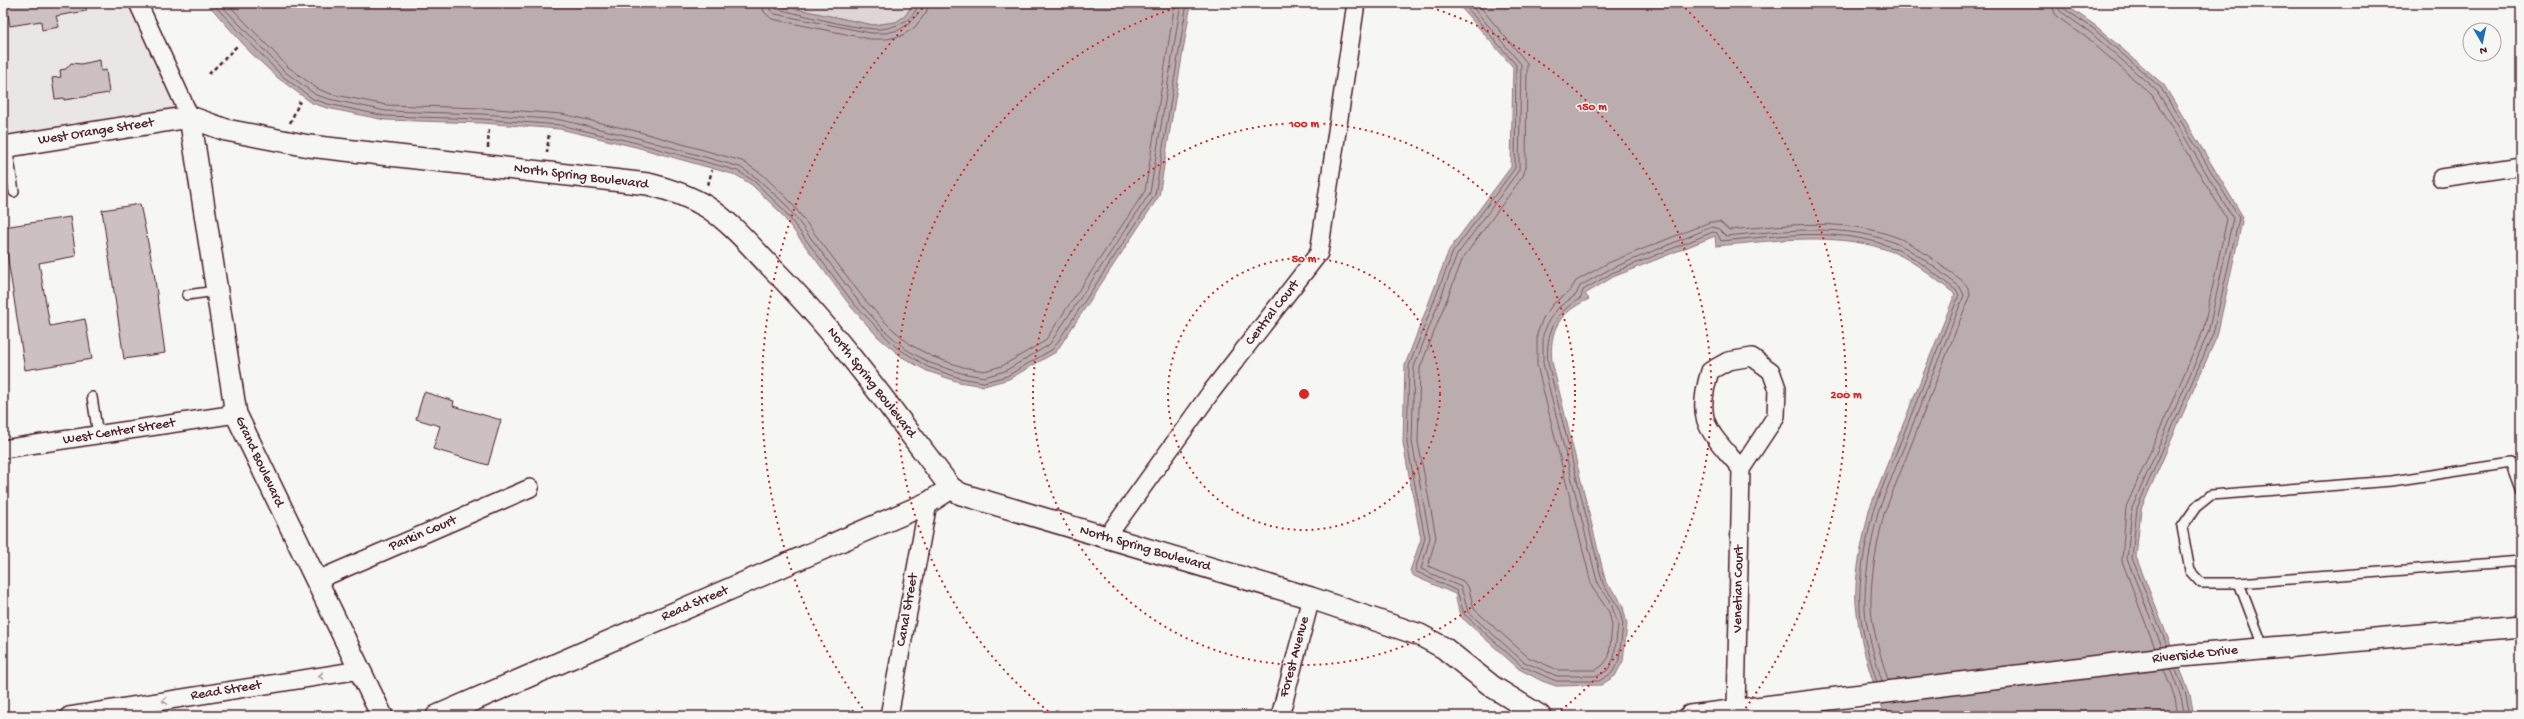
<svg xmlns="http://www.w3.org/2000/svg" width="2524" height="719" font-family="'Gochi Hand',sans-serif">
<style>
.built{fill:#e9e6e3}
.green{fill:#ddd6d5;stroke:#947a80}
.water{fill:#bbadae;stroke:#8e747a}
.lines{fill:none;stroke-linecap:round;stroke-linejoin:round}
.shore{stroke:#77585f;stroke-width:1}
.building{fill:#ccc1c0;stroke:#4a1f2b}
.service-casing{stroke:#4a1f2b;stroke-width:12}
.minor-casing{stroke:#4a1f2b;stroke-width:20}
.tertiary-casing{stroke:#4a1f2b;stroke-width:24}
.path{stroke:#4a1f2b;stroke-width:2.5;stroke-dasharray:4 3;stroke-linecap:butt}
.service{stroke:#f6f6f2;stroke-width:9}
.minor{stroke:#f6f6f2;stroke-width:17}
.tertiary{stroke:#f6f6f2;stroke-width:21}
.oneway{stroke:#a99598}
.ring{fill:none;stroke:#d62828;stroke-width:2;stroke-dasharray:2 4}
.labels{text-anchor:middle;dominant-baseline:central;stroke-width:3;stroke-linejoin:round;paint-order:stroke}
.street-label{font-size:14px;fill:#4a1f2b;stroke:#f6f6f2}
.centre{fill:#d62828;stroke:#f6f6f2;stroke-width:2}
.ring-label{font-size:12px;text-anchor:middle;font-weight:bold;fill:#d62828;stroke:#f6f6f2;stroke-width:3;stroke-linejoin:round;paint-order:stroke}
</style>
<rect width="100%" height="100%" fill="#f6f6f2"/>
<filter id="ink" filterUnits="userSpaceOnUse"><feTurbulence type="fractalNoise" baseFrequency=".025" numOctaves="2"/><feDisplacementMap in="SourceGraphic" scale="8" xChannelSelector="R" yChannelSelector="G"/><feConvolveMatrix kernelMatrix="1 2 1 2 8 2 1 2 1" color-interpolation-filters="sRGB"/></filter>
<g filter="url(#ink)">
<g class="built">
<path d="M3,3H127L176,109L3,137Z"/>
<path d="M1875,711L1876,716H1833Z"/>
</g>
<path class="green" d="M768,3H914L905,16L896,22L873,25Z"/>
<g class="water">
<path d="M207,3H768L873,25L896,22L905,16L914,3H1191L1159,196L1056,352L1009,379L984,386L959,382L927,371L902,357L878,337L852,308L779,211L752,185L736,175L636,147L560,129L482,123L385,120L327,108L312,103L278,78L251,53Z"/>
<path d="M1457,3H2063L2096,26L2164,85L2243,217L2217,336L2141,509L2136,557L2190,694L2194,716H1885C1873,683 1861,648 1857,613C1852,580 1863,541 1869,510L1955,294C1936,280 1916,262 1895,253C1840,230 1773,241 1716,246L1715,236L1613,277L1585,294L1589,299C1559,313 1549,329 1552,362L1606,583L1617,595L1623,607L1627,624L1623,661L1615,676L1601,685L1556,686L1542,681L1519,669L1460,616L1455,594L1414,576L1410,571L1421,539L1403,443L1405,365L1449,250L1511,167L1513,67Z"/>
</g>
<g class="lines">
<g class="shore">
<path d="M212,3L281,75L313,99L328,104L385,116L482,119L560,125L637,143L738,171L755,182L782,208L855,305L896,347L928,367L960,378L984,382L1007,376L1053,349L1155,195L1187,3"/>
<path d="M219,3L284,71L316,95L329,99L386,111L482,114L561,120L638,138L740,167L758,179L786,205L859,302L885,331L907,350L930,363L961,373L984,377L1005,371L1049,345L1150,193L1181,3"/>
<path d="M227,3L288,67L318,89L331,94L386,105L482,108L562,114L640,132L742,161L762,174L790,201L864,299L889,326L911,345L933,357L963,367L984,371L1002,366L1045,341L1145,191L1175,3"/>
<path d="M762,3L764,12L772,19L870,39H887L901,36L914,28L926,13L929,3"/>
<path d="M768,3L770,10L775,14L871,33H886L899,30L910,23L921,10L923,3"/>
<path d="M773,3L776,9C806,15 844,27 874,29C889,30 916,22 918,3"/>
<path d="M1463,3L1516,65L1515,168L1453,252L1409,366L1407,443L1425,538L1415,571L1457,591L1464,614L1522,666L1556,681H1599L1612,673L1619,660L1623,624L1619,608L1603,584L1548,363C1545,333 1555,312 1581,298L1583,290L1612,273L1713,232L1717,233L1721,241C1777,236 1843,226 1896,249C1918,258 1938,277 1957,291L1959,295L1873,511C1866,542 1858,578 1860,610C1862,633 1870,660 1877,682"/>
<path d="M1469,3L1521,64L1519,170L1457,255L1414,367L1412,442L1430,538L1421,569L1461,587L1468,612L1524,662L1557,676H1598L1608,670L1614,658L1618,625L1610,600L1598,585L1543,363V335L1549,320L1559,307L1576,295L1580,286L1610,269L1712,227L1719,229L1726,236C1779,231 1849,222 1900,245C1921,255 1941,273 1960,287L1964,295L1878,512C1871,543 1864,577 1865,609C1866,630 1876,661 1882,681"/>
<path d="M1477,3L1527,63L1526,167L1523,176L1463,258L1420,368L1418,442L1436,537L1428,566L1463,581L1469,589L1474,609L1528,657L1558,670H1596L1603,665L1609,657L1612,625L1609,612L1592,587L1537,365V334L1543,318L1553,304L1570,291L1576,281L1608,263L1710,222H1720L1729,230C1785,225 1848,217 1901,239C1916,246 1930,257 1943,267C1953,275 1969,281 1970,295L1884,514C1877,544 1870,577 1871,608C1872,629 1882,660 1888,680"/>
<path d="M2051,3L2056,16L2087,38L2152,95L2227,219L2203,331L2126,507L2122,561L2155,648"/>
<path d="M2057,3L2060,11L2091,33L2157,91L2233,218L2208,333L2132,508L2127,559L2162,647"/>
<path d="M2062,3L2063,8L2094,29L2161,88L2239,218L2213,334L2137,508L2132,558L2167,646"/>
<path d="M2175,668L2186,695L2190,716"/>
<path d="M2170,669L2181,697L2185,716"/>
<path d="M2164,670L2175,698L2178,716"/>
</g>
</g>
<g class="building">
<path d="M6,3H86V11L56,16L59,27L42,30L41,21L10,26Z"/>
<path d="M100,60L101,71L106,70L109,93L64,100V98L55,99L52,78L61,77L60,70L66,69L71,63L81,64Z"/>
<path d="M140,204L154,272L165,353L124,359L102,210Z"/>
<path d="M70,217L76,256L39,263L50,326L85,319L92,359L25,370L3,227Z"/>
<path d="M424,392L454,401L453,406L501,420L488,465L433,449L440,426L416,419Z"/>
</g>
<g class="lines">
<defs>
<g id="service">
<path d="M7,146L14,192"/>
<path d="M187,295L216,291"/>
<path d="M92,397L98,435"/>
<path d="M2239,583H2201L2190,571L2182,527L2196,507L2211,495L2392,481L2511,463L2521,490"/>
<path d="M2264,649L2239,583L2521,561"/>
</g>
<g id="minor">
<path d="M138,3L190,117"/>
<path d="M2441,178L2521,166"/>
<path d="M3,449L236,414"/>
<path d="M1106,538L1211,392L1319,253L1356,3"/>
<path d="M315,581L530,488"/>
<path d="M1736,710L1741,469L1776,416L1777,388L1771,371L1752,357L1728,361L1710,371C1694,423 1709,430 1741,469"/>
<path d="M69,716L360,670"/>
<path d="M889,716L928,503"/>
<path d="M1280,716L1311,598"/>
</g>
<g id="tertiary">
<path d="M190,117L236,414L382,716"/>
<path d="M3,147L190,117L226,130L309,146L648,184C668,189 689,196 707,207C730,222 748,243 767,263C836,331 892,410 951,488L961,494L1311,598L1420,635L1444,648L1493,687L1540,716"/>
<path d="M437,716L928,503L951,488"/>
<path d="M1690,716L2181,656L2521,626"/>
</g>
</defs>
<use href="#service" class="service-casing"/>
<use href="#minor" class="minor-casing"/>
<use href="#tertiary" class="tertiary-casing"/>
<g class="path">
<path d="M209,74L238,45"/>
<path d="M290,123L300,101"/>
<path d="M488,148L489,127"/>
<path d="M547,153L549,132"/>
<path d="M708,185L712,170"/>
</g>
<use href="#service" class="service"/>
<use href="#minor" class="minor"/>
<use href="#tertiary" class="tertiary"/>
</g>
<defs><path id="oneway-chevron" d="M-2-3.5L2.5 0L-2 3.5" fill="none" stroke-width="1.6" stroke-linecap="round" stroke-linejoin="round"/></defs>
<g class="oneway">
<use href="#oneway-chevron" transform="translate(321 676) rotate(171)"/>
<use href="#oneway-chevron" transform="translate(165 701) rotate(171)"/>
</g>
</g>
<g class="ring">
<circle cx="1304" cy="394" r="136"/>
<circle cx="1304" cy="394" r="271"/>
<path d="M1053 715A407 407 0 0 1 1188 4M1420 4A407 407 0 0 1 1555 715"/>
<path d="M866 713A542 542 0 0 1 927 4M1681 4A542 542 0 0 1 1742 713"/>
</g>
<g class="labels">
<g class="street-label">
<text transform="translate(96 132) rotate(-9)">West Orange Street</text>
<text transform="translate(581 177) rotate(7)">North Spring Boulevard</text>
<text transform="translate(1273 313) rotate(-52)">Central Court</text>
<text transform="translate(871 383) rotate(52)">North Spring Boulevard</text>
<text transform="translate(119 432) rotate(-9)">West Center Street</text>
<text transform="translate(259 462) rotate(65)">Grand Boulevard</text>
<text transform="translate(423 534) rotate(-23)">Parkin Court</text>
<text transform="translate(1145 549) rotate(16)">North Spring Boulevard</text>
<text transform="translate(1739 589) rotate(-89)">Venetian Court</text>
<text transform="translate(695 604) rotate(-23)">Read Street</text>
<text transform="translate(908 610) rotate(-80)">Canal Street</text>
<text transform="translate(2195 655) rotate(-6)">Riverside Drive</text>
<text transform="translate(1295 657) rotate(-75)">Forest Avenue</text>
<text transform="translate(226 691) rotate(-9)">Read Street</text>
</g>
</g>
<circle cx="1304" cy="394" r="6" class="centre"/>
<g class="ring-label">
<text x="1592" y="110">150 m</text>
<text x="1304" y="127">100 m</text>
<text x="1304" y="262">50 m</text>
<text x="1846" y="398">200 m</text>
</g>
<rect width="2524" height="719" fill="none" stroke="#f6f6f2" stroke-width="16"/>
<rect x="8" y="8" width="2508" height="703" fill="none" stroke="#4a1f2b" stroke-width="1.5" filter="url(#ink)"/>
<g transform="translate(2482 42) rotate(171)"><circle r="19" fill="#f6f6f2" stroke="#b1a0a2"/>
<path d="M0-3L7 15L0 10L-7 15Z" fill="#1f6fb2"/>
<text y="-6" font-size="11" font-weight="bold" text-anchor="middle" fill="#4a1f2b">N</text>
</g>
</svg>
